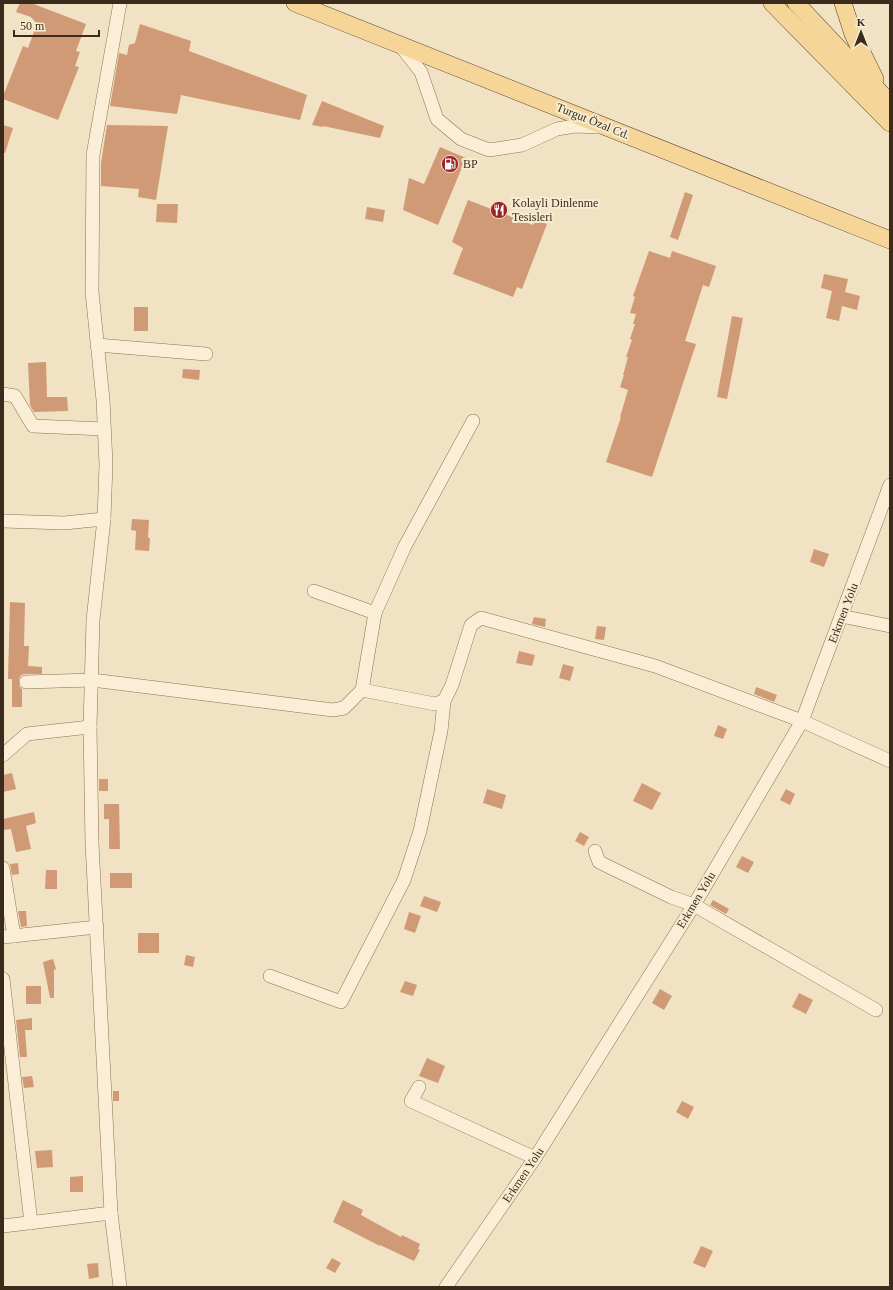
<svg xmlns="http://www.w3.org/2000/svg" width="893" height="1290" font-family="Georgia,serif">
<style>
.building{fill:#d09a76}
.lines{fill:none;stroke-linecap:round;stroke-linejoin:round}
.minor-casing{stroke:#8b7258;stroke-width:14}
.major-casing{stroke:#59402d;stroke-width:18}
.minor{stroke:#faefd6;stroke-width:13}
.major{stroke:#f5d698;stroke-width:17}
.labels{text-anchor:middle;dominant-baseline:central;stroke-width:4;stroke-linejoin:round;paint-order:stroke}
.street-label{font-size:12px;fill:#3a2b1d;stroke:#f7ecd2}
.poi-label{font-size:12px;fill:#3a2b1d;stroke:#f7ecd2;text-anchor:start}
</style>
<rect width="100%" height="100%" fill="#f0e2c2"/>
<g class="building">
<path d="M20,3H31L86,24L76,51L80,52L75,66L79,67L58,120L3,99V96L23,46L28,48L37,24L31,17L16,12Z"/>
<path d="M140,24L191,41L189,51L307,95L300,120L181,95L177,114L110,106L119,53L127,55L129,45L135,43Z"/>
<path d="M322,101L384,126L380,138L323,126V127L312,125Z"/>
<path d="M3,125L13,128L5,153H3Z"/>
<path d="M107,125L168,126L156,200L138,197L139,189L101,186V163Z"/>
<path d="M440,147L466,158L438,225L403,210L409,178L424,184Z"/>
<path d="M685,192L693,195L678,240L670,237Z"/>
<path d="M468,200L533,225L535,220L547,224L522,289L517,287L513,297L453,274L463,248L452,242Z"/>
<path d="M157,204H178L177,223L156,222Z"/>
<path d="M367,207L385,210L383,222L365,219Z"/>
<path d="M649,251L670,258L672,251L716,266L709,287L703,285L685,341L696,344L652,477L606,462L621,417H620L628,390L620,387L624,375H623L628,357H626L632,340L630,339L635,324H633L636,314L630,313L635,297L633,296Z"/>
<path d="M824,274L848,279L845,292L860,296L857,310L842,306L839,321L826,318L832,291L821,288Z"/>
<rect x="134" y="307" width="14" height="24"/>
<path d="M732,316L743,318L727,399L717,397Z"/>
<path d="M46,362L47,397H67L68,411L34,412L30,405L28,363Z"/>
<path d="M183,369L200,370L199,380L182,378Z"/>
<path d="M132,519L149,520L148,538H150L149,551L135,550L136,531L131,530Z"/>
<path d="M814,549L829,554L824,567L810,562Z"/>
<path d="M10,602L25,603L24,646H29L28,666L42,667V674H25L21,675L19,679V686L22,689V707H12V679H8Z"/>
<path d="M534,617L546,619L545,627L532,624Z"/>
<path d="M597,626L606,627L604,640L595,639Z"/>
<path d="M519,651L535,655L532,666L516,663Z"/>
<path d="M563,664L574,667L570,681L559,678Z"/>
<path d="M756,687L777,695L774,702L754,694Z"/>
<path d="M718,725L727,729L723,739L714,736Z"/>
<path d="M12,773L16,789L3,792V775Z"/>
<rect x="99" y="779" width="9" height="12"/>
<path d="M642,783L661,793L652,810L633,801Z"/>
<path d="M487,789L506,795L502,809L483,803Z"/>
<path d="M786,789L795,794L790,805L780,800Z"/>
<path d="M104,804H119L120,849H109V819H104Z"/>
<path d="M34,812L36,823L26,826L31,849L16,852L11,829L4,830L3,819Z"/>
<path d="M580,832L589,837L584,846L575,841Z"/>
<path d="M742,856L754,862L748,873L736,867Z"/>
<path d="M18,863L19,874L12,875L10,864Z"/>
<path d="M46,870H57V889H45Z"/>
<rect x="110" y="873" width="22" height="15"/>
<path d="M424,896L441,902L437,912L420,906Z"/>
<path d="M713,900L729,909L726,914L710,905Z"/>
<path d="M18,911H26L27,926L21,927Z"/>
<path d="M409,912L421,916L415,933L404,929Z"/>
<rect x="138" y="933" width="21" height="20"/>
<path d="M186,955L195,957L193,967L184,965Z"/>
<path d="M53,959L56,969L54,970V998H50L43,962Z"/>
<path d="M405,981L417,985L413,996L400,992Z"/>
<rect x="26" y="986" width="15" height="18"/>
<path d="M660,989L672,996L664,1010L652,1003Z"/>
<path d="M799,993L813,1000L806,1014L792,1007Z"/>
<path d="M32,1018V1030H25L27,1057H20L16,1020Z"/>
<path d="M427,1058L445,1066L438,1083L419,1076Z"/>
<path d="M32,1076L34,1087L24,1088L22,1077Z"/>
<rect x="113" y="1091" width="6" height="10"/>
<path d="M682,1101L694,1107L688,1119L676,1112Z"/>
<path d="M52,1150L53,1167L37,1168L35,1151Z"/>
<path d="M83,1176V1192H70V1177Z"/>
<path d="M343,1200L363,1210L361,1215L401,1237L402,1235L420,1244L418,1249L420,1250L414,1261L380,1245V1246L333,1222Z"/>
<path d="M701,1246L713,1251L705,1268L693,1263Z"/>
<path d="M332,1258L341,1263L335,1273L326,1268Z"/>
<path d="M98,1263L99,1277L89,1279L87,1264Z"/>
</g>
<g class="lines">
<defs>
<g id="minor">
<path d="M120,3L93,155L92,292L103,400L106,464L104,519L93,620L90,727L92,843L111,1213L120,1287"/>
<path d="M399,44L421,72L437,119L461,139L489,150L522,145L557,129L575,126L599,127"/>
<path d="M97,345L206,354"/>
<path d="M3,394L15,396L33,426L104,429"/>
<path d="M3,521L64,523L104,519"/>
<path d="M314,591L375,613"/>
<path d="M841,616L890,626"/>
<path d="M26,682L92,680L333,710L344,708L362,690L375,613L405,546L473,421"/>
<path d="M362,690L435,704L444,701"/>
<path d="M3,755L27,734L90,727"/>
<path d="M595,851L599,862L671,897L694,905L876,1010"/>
<path d="M3,868L14,936"/>
<path d="M3,937L97,927"/>
<path d="M270,976L341,1002L404,880L420,831L441,731L444,701L452,685L471,625L481,618L655,666L802,721L890,761"/>
<path d="M3,979L31,1223"/>
<path d="M419,1087L411,1101L535,1158"/>
<path d="M3,1226L111,1213"/>
<path d="M446,1287L535,1158L694,905L802,721L890,485"/>
</g>
<g id="major">
<path d="M295,3L890,240"/>
<path d="M772,3L890,123"/>
<path d="M796,3L890,103"/>
<path d="M843,3L853,34L875,79"/>
</g>
</defs>
<use href="#minor" class="minor-casing"/>
<use href="#major" class="major-casing"/>
<use href="#minor" class="minor"/>
<use href="#major" class="major"/>
</g>
<defs>
<symbol id="fuel-disc" viewBox="-11 -11 22 22"><circle r="9.5" fill="#9d2528" stroke="#f7ecd2"/><path d="M-5.5-6h7V0h2V4h1.3V-2.5L3-4.5l.8-.8L6-3V5H2.5V1h-1V6h-7ZM-4.2-4.7v3.2H.2V-4.7Z" fill="#fff"/></symbol>
<symbol id="restaurant-disc" viewBox="-11 -11 22 22"><circle r="9.5" fill="#9d2528" stroke="#f7ecd2"/><path d="M-5-6h1v4h1v-4h1v4h1v-4h1v5L-1.5 .5V6h-2V.5L-5-1ZM5-6V6H3V1.5H1.5Q1.5-4 5-6Z" fill="#fff"/></symbol>
</defs>
<g fill-rule="evenodd">
<use href="#fuel-disc" x="440" y="154" width="20" height="20"/>
<use href="#restaurant-disc" x="489" y="200" width="20" height="20"/>
</g>
<g class="labels">
<g class="street-label">
<text transform="translate(593 121) rotate(22)">Turgut Özal Cd.</text>
<text transform="translate(843 613) rotate(-69)">Erkmen Yolu</text>
<text transform="translate(696 900) rotate(-59)">Erkmen Yolu</text>
<text transform="translate(523 1175) rotate(-56)">Erkmen Yolu</text>
</g>
<g class="poi-label">
<text x="463" y="164">BP</text>
<text x="512" y="203">Kolayli Dinlenme<tspan x="512" dy="14">Tesisleri</tspan></text>
</g>
</g>
<rect width="893" height="1290" fill="none" stroke="#3a2b1d" stroke-width="8"/>
<g transform="translate(861 32)" stroke="#f7ecd2" stroke-width="3" paint-order="stroke">
<path d="M0-3L7 15L0 10L-7 15Z" fill="#3a2b1d"/>
<text y="-6" font-size="11" font-weight="bold" text-anchor="middle" fill="#3a2b1d">K</text>
</g>
<path d="M14 30v6h85v-6" fill="none" stroke="#3a2b1d" stroke-width="2"/>
<text x="20" y="30" font-size="12" fill="#3a2b1d" stroke="#f7ecd2" stroke-width="3" paint-order="stroke">50 m</text>
</svg>
